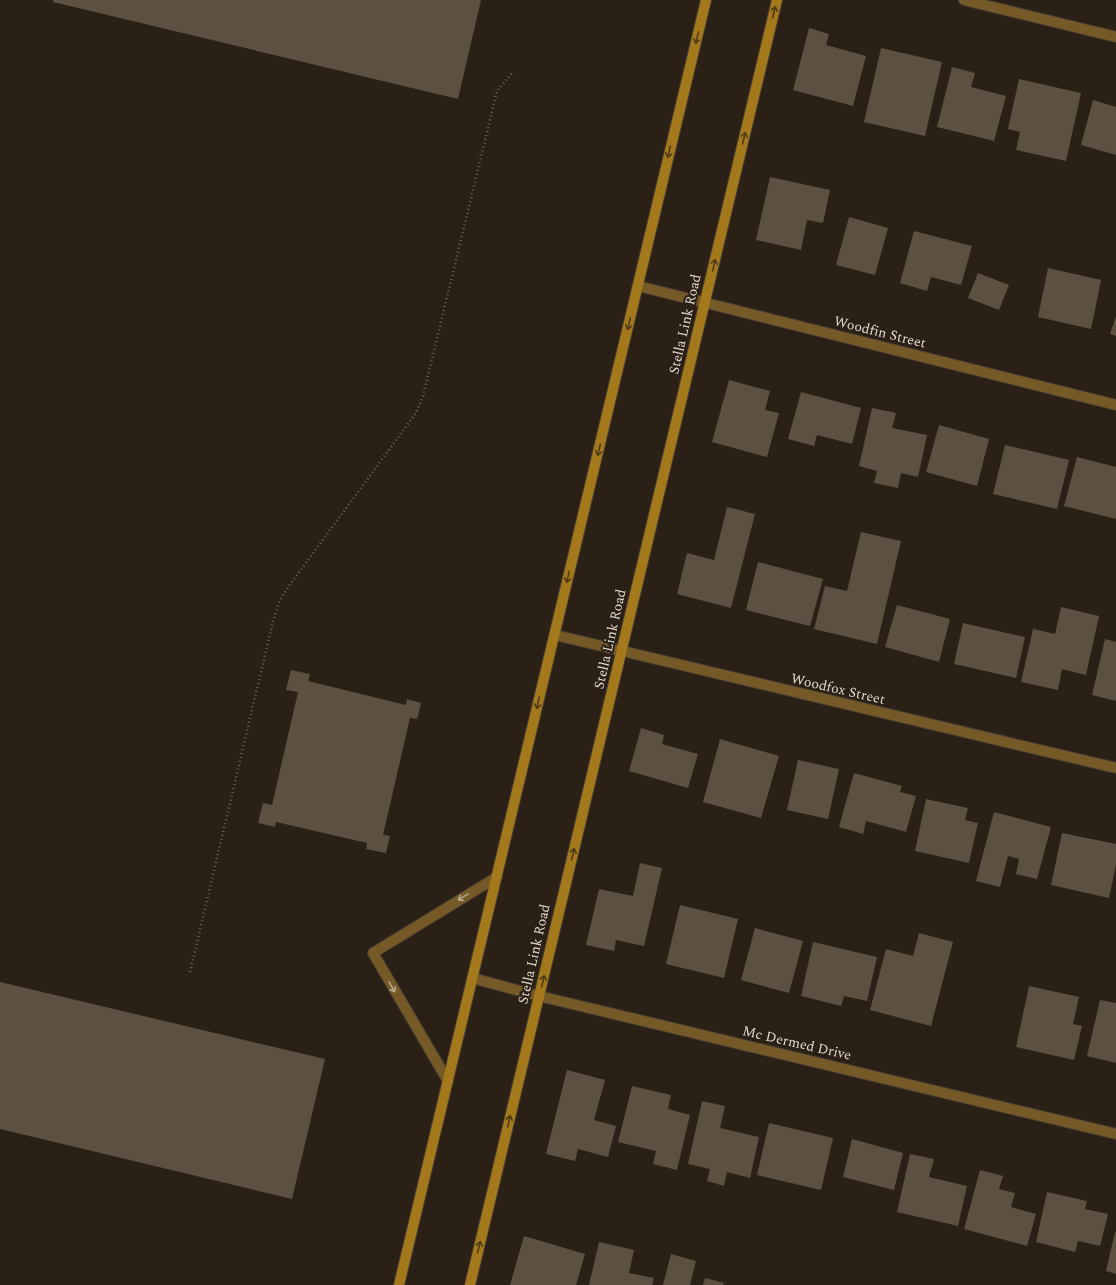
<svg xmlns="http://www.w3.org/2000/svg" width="1116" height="1285" font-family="Spectral,serif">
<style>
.building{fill:#5c5043}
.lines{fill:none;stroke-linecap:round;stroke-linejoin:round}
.service-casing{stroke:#483d33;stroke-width:12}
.minor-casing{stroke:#483d33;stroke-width:12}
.secondary-casing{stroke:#483d33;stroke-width:12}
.path{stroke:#6a6056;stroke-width:2.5;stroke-dasharray:1 3;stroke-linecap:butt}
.service{stroke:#755a27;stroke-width:10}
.minor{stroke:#755a27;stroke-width:10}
.secondary{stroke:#a4791b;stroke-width:10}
.oneway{stroke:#4f3b17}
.oneway2{stroke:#b5a68c}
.labels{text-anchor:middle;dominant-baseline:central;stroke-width:4;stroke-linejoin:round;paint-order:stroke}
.street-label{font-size:14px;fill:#e0d8d0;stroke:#2b2015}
</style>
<rect width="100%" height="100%" fill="#2b2015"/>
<g class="building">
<path d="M53,0H481L458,99L53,2Z"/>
<path d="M809,28L829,34L826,45L866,56L853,106L793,90Z"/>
<path d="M881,48L942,62L925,136L864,122Z"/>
<path d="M952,67L975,73L971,87L1006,96L994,141L937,127Z"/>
<path d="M1019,79L1081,93L1066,161L1016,150L1020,132L1008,129Z"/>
<path d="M1093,100L1116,107V155L1081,145Z"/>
<path d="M770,177L830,190L823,223L807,220L801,250L756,240Z"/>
<path d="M849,217L888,228L875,275L836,265Z"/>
<path d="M914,231L972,246L961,285L931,277L927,291L900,283Z"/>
<path d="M1048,268L1101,280L1091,329L1038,317Z"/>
<path d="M978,273L1009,285L999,310L968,298Z"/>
<path d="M1116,316V336L1110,334Z"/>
<path d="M729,380L770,391L765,410L779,413L767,457L712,442Z"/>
<path d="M801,392L861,408L852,444L817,435L814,446L788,439Z"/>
<path d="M872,408L896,413L892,428L927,435L918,477L901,473L898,488L874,483L877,471L859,466Z"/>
<path d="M939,425L989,439L977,486L926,472Z"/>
<path d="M1005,445L1069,460L1057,509L993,494Z"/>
<path d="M1077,457L1116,467V519L1064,506Z"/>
<path d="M727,507L755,514L731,608L677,594L687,553L714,560Z"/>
<path d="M861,532L901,541L877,644L814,629L825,586L847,591Z"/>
<path d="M758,562L823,579L810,626L746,610Z"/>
<path d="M897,605L950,619L939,662L885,647Z"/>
<path d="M1061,607L1099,616L1086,675L1062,669L1058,690L1021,682L1033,629L1055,634Z"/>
<path d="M963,623L1025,637L1016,678L954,664Z"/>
<path d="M1105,639L1116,642V701L1092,695Z"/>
<path d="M291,670L310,674L308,681L406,705L407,699L421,703L417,719L410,718L383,835L390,836L386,853L366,849L367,843L276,822L275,827L258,823L263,803L272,805L298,692L286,690Z"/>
<path d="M641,728L664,735L662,744L698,754L688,788L629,771Z"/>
<path d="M720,739L779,756L761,818L703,802Z"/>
<path d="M798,760L839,769L828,819L787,810Z"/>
<path d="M854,773L902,786L900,792L916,796L906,832L866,821L863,834L839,827Z"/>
<path d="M926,799L968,808L965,820L978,823L969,863L915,851Z"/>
<path d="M994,812L1051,827L1037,879L1016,874L1019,859L1008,856L1000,887L976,881Z"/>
<path d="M1062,833L1116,844V864L1109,898L1051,885Z"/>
<path d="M640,863L662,868L644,946L616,940L614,951L586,945L599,889L633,896Z"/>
<path d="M680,905L738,919L724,978L666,964Z"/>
<path d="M755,928L803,941L789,993L741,980Z"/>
<path d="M919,933L953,942L931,1026L870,1010L886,949L913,956Z"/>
<path d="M813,942L877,957L867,1001L844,996L841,1006L801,996Z"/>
<path d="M0,982L325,1059L292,1199L0,1129Z"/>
<path d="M1029,986L1079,997L1073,1024L1082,1026L1074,1060L1016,1047Z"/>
<path d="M1100,1000L1116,1003V1063L1087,1056Z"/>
<path d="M567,1070L605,1080L594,1120L616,1126L608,1157L578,1149L575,1161L546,1154Z"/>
<path d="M632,1086L671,1095L668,1109L690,1115L677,1170L653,1164L656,1151L618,1142Z"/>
<path d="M702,1101L725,1106L720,1128L759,1137L750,1178L727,1172L724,1186L707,1181L710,1169L688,1164Z"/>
<path d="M769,1123L833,1138L821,1190L757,1175Z"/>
<path d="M852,1139L903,1153L894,1190L843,1177Z"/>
<path d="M910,1154L934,1159L929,1177L967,1186L958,1226L897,1212Z"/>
<path d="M980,1170L1003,1176L999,1189L1015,1193L1011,1207L1036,1214L1027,1246L964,1229Z"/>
<path d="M1047,1192L1087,1201L1085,1209L1108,1214L1100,1246L1078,1241L1075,1252L1036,1242Z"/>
<path d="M1115,1232H1116V1274L1106,1271Z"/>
<path d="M524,1236L585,1254L576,1285H510Z"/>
<path d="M599,1242L634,1250L629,1273L654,1278L652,1285H589Z"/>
<path d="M671,1254L696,1261L690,1285H663Z"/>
<path d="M705,1278L724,1283L723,1285H703Z"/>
</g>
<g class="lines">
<defs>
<path id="service" d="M448,1081L373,953L497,877"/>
<g id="minor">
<path d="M964,0L1116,37"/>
<path d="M638,286L1116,405"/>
<path d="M555,635L1116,768"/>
<path d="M472,978L539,996L1116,1134"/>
</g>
<g id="secondary">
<path d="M399,1285L706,0"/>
<path d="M470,1285L777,0"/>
</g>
</defs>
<use href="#service" class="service-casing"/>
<use href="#minor" class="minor-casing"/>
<use href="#secondary" class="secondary-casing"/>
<path class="path" d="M190,972L273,621L280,600L289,586L416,413L423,396L497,91L512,73"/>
<use href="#service" class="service"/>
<use href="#minor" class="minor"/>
<use href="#secondary" class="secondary"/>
</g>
<defs><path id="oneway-shaft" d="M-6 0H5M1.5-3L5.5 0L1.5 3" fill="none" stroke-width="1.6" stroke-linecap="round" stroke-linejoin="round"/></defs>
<g class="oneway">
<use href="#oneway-shaft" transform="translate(774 12) rotate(-77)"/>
<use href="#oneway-shaft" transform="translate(697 38) rotate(104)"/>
<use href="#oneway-shaft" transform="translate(744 138) rotate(-77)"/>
<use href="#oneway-shaft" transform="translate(669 152) rotate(103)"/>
<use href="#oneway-shaft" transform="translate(714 265) rotate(-77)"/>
<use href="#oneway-shaft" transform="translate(629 324) rotate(103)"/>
<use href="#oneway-shaft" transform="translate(599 450) rotate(103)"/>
<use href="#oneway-shaft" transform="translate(568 577) rotate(103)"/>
<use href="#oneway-shaft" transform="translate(538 703) rotate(103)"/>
<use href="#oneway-shaft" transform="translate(573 854) rotate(-77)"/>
<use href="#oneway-shaft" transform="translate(543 981) rotate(-77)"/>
<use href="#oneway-shaft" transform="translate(509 1121) rotate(-77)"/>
<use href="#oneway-shaft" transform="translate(479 1247) rotate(-77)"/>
</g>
<g class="oneway2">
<use href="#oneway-shaft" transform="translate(463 897) rotate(148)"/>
<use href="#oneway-shaft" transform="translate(392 987) rotate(60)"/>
</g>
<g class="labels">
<g class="street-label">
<text transform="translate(685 324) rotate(-77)">Stella Link Road</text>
<text transform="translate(880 332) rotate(14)">Woodfin Street</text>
<text transform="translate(610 639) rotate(-77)">Stella Link Road</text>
<text transform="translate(838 689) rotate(13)">Woodfox Street</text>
<text transform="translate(534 954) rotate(-77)">Stella Link Road</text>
<text transform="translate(797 1043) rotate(13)">Mc Dermed Drive</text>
</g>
</g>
</svg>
